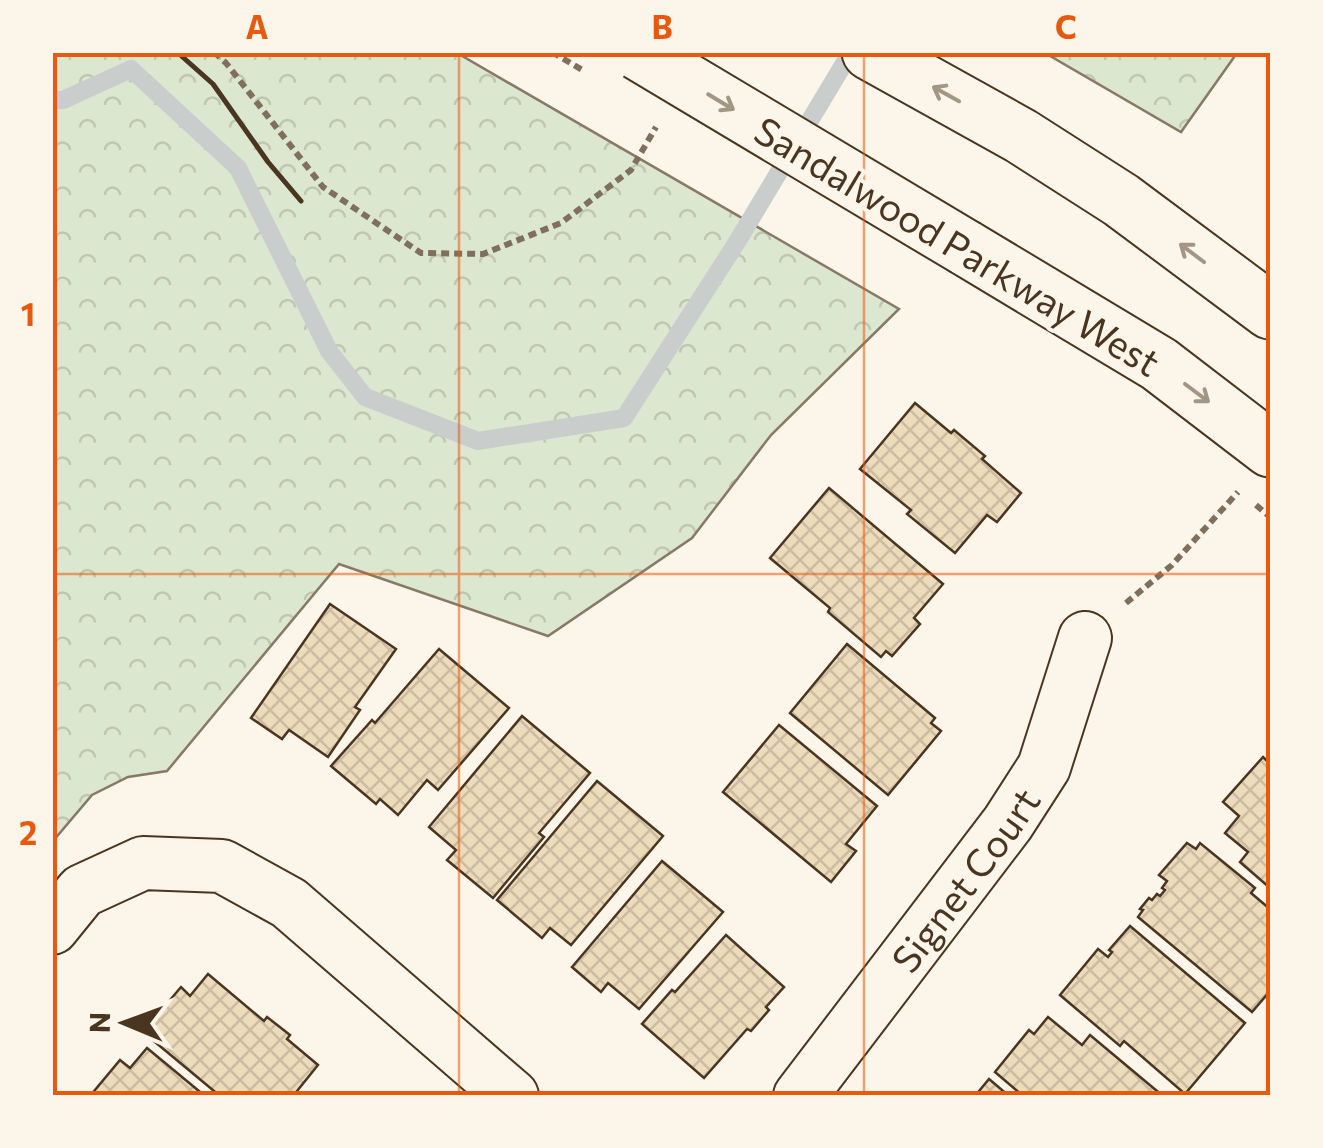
<svg xmlns="http://www.w3.org/2000/svg" width="1323" height="1148" font-family="Commissioner,sans-serif">
<style>
.park{fill:url(#park-crowns);stroke:#887966;stroke-width:2.5}
.lines{fill:none;stroke-linecap:round;stroke-linejoin:round}
.stream{stroke:#c9cecd;stroke-width:18}
.building{fill:url(#building-cross-hatch);stroke:#4a3520;stroke-width:2.5}
.street-casing{stroke:#4a3520;stroke-width:56}
.secondary-casing{stroke:#4a3520;stroke-width:59}
.path{stroke:#7f6f5c;stroke-width:6;stroke-dasharray:8 5;stroke-linecap:butt}
.street{stroke:#fbf6e9;stroke-width:52}
.secondary{stroke:#fbf6e9;stroke-width:55}
.secondary-bridge-casing{stroke:#4a3520;stroke-width:59;stroke-linecap:butt}
.path-bridge{stroke:#7f6f5c;stroke-width:6;stroke-dasharray:8 5;stroke-linecap:butt}
.secondary-bridge{stroke:#fbf6e9;stroke-width:55}
.wall{stroke:#4a3520;stroke-width:5}
.oneway{stroke:#a29684}
.grid{fill:none;stroke:#e8590c;stroke-width:2.5;stroke-opacity:0.55}
.labels{text-anchor:middle;dominant-baseline:central;stroke-width:8;stroke-linejoin:round;paint-order:stroke}
.street-label{font-size:38px;fill:#4a3520;stroke:#fbf6e9}
.neatline{fill:none;stroke:#e8590c;stroke-width:4}
.grid-label{font-size:32px;text-anchor:middle;font-weight:bold;fill:#e8590c}
</style>
<defs>
<pattern id="park-crowns" width="20" height="18" patternUnits="userSpaceOnUse" patternTransform="scale(2.5)"><rect width="20" height="18" fill="#dce7d0"/><path d="M2 6a3 3 0 1 1 6 0M12 15a3 3 0 1 1 6 0" fill="none" stroke="#bec7b2"/></pattern>
<pattern id="building-cross-hatch" width="8" height="8" patternUnits="userSpaceOnUse" patternTransform="scale(2.5)"><rect width="8" height="8" fill="#ecdcbc"/><path d="M0 0l8 8M0 8l8-8" fill="none" stroke="#ccbda1"/></pattern>
</defs>
<rect width="100%" height="100%" fill="#fbf6e9"/>
<g class="park">
<path d="M53,52L457,53L899,309L771,435L692,538L548,636L339,564L167,771L128,777L92,795L53,841Z"/>
<path d="M1045,53H1237L1181,132Z"/>
</g>
<g class="lines">
<path class="stream" d="M52,100H63L131,69L238,168L329,351L365,397L478,441L624,418L737,242L851,52"/>
</g>
<g class="building">
<path d="M915,403L951,433L954,430L985,456L982,459L1021,493L997,522L987,515L955,553L907,514L911,510L860,469Z"/>
<path d="M829,488L943,584L914,618L920,624L892,656L886,651L881,657L828,612L830,608L770,558Z"/>
<path d="M330,604L396,649L355,707L360,710L328,757L289,730L282,739L251,718Z"/>
<path d="M847,644L935,718L931,723L941,731L888,795L790,713Z"/>
<path d="M439,649L509,708L438,790L427,780L398,815L380,799L376,804L331,766L372,720L375,723Z"/>
<path d="M522,716L590,773L539,833L544,837L493,898L447,860L456,850L429,827Z"/>
<path d="M779,725L877,806L846,844L856,851L831,882L723,792Z"/>
<path d="M1263,757L1270,764V888L1240,862L1248,852L1225,833L1239,816L1223,802Z"/>
<path d="M597,781L663,836L571,945L550,928L542,938L497,900Z"/>
<path d="M1187,843L1196,849L1200,843L1255,888L1251,893L1270,909V991L1252,1012L1138,917L1143,910L1140,909L1149,898L1152,900L1157,894L1160,896L1165,890L1162,888L1167,881L1159,875Z"/>
<path d="M662,861L723,912L639,1009L608,983L601,992L572,967Z"/>
<path d="M1130,926L1245,1023L1185,1094L1124,1041L1120,1046L1060,995L1098,949L1108,957L1112,952L1109,950Z"/>
<path d="M726,935L784,987L766,1007L769,1010L751,1031L747,1029L704,1078L642,1024L672,990L675,992Z"/>
<path d="M208,974L264,1021L267,1017L290,1035L287,1039L318,1065L293,1096H220L143,1032L181,987L190,996Z"/>
<path d="M1048,1017L1082,1045L1090,1035L1163,1096H1023L995,1072L1029,1030L1034,1034Z"/>
<path d="M147,1048L205,1096H90L120,1060L130,1068Z"/>
<path d="M989,1079L1009,1096H975Z"/>
</g>
<g class="lines">
<defs>
<g id="street">
<path d="M52,928L82,891L143,863L222,866L289,903L512,1096"/>
<path id="s1" d="M800,1096L1008,823L1044,767L1085,638"/>
</g>
<g id="secondary">
<path d="M870,52L1021,136L1121,200L1270,311"/>
<path d="M966,248L1159,364L1270,449"/>
</g>
</defs>
<use href="#street" class="street-casing"/>
<use href="#secondary" class="secondary-casing"/>
<g class="path">
<path d="M214,52L226,63L323,187L421,253L483,254L561,223L631,170L656,127"/>
<path d="M1256,505L1270,517"/>
<path d="M1126,603L1172,565L1238,492"/>
</g>
<use href="#street" class="street"/>
<use href="#secondary" class="secondary"/>
<defs>
<path id="secondary-bridge" d="M638,52L966,248"/>
</defs>
<use href="#secondary-bridge" class="secondary-bridge-casing"/>
<path class="path-bridge" d="M552,52L584,71"/>
<use href="#secondary-bridge" class="secondary-bridge"/>
<path class="wall" d="M177,52L213,84L268,162L301,201"/>
</g>
<defs><path id="oneway-shaft" d="M-6 0H5M1.5-3L5.5 0L1.5 3" fill="none" stroke-width="1.6" stroke-linecap="round" stroke-linejoin="round" transform="scale(2.5)"/></defs>
<g class="oneway">
<use href="#oneway-shaft" transform="translate(946 94) rotate(-151)"/>
<use href="#oneway-shaft" transform="translate(721 102) rotate(31)"/>
<use href="#oneway-shaft" transform="translate(1192 253) rotate(-143)"/>
<use href="#oneway-shaft" transform="translate(1197 393) rotate(37)"/>
</g>
<path class="grid" d="M459,52V1096M864,52V1096M52,574H1270"/>
<g class="labels">
<g class="street-label">
<text transform="translate(958 245) rotate(31)">Sandalwood Parkway West</text>
<text stroke="none"><textPath href="#s1" startOffset="272">Signet Court</textPath></text>
</g>
</g>
<rect width="1323" height="1148" fill="none" stroke="#fbf6e9" stroke-width="110"/>
<g transform="translate(125 1023) rotate(271)" stroke="#fbf6e9" stroke-width="8" paint-order="stroke">
<path d="M0-8L18 38L0 25L-18 38Z" fill="#4a3520"/>
<text y="-15" font-size="28" font-weight="bold" text-anchor="middle" fill="#4a3520">N</text>
</g>
<rect x="55" y="55" width="1213" height="1038" class="neatline"/>
<g class="grid-label">
<text x="257" y="39">A</text>
<text x="662" y="39">B</text>
<text x="1066" y="39">C</text>
<text x="28" y="326">1</text>
<text x="28" y="845">2</text>
</g>
</svg>
